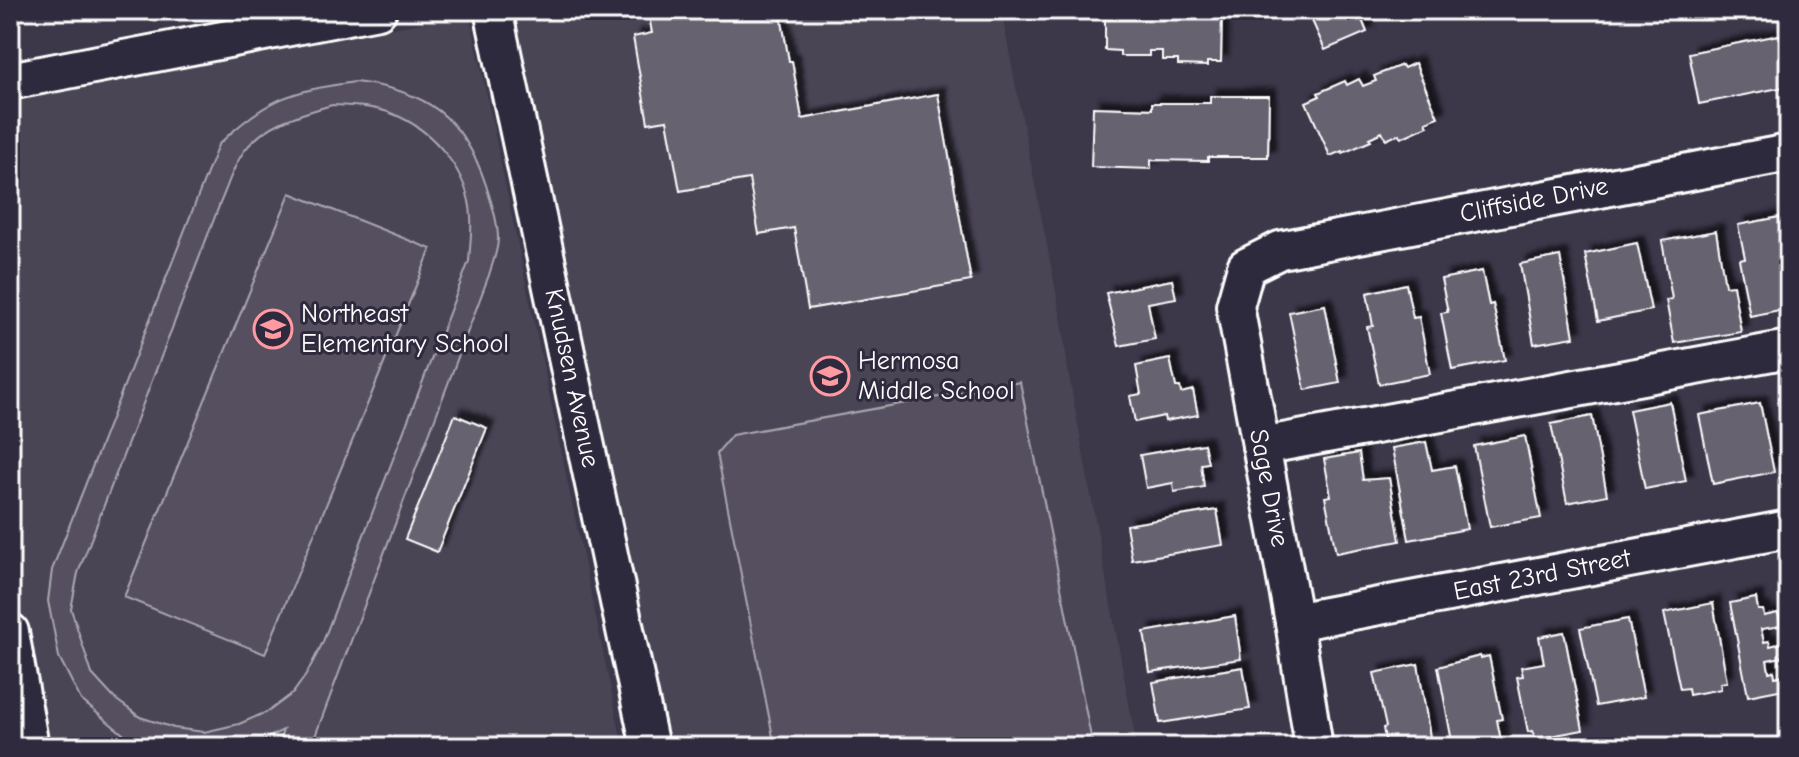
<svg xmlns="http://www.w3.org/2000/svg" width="1799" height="757" font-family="'Comic Neue',sans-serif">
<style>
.built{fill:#494455}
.green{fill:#555060;stroke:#aaa8b0;stroke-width:2;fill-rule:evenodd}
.building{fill:#666270;stroke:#fff;stroke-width:2;filter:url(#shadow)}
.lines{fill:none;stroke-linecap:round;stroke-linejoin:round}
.minor-casing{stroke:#fff;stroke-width:42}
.minor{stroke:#2f2a3d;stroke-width:36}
.labels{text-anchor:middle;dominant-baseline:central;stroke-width:6;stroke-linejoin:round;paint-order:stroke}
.street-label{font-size:26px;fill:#fff;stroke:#2f2a3d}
.poi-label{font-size:26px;fill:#fff;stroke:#2f2a3d;text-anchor:start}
</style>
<defs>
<filter id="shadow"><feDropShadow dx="7" dy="-7" stdDeviation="2" flood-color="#0009"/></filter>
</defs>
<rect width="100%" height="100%" fill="#3c3749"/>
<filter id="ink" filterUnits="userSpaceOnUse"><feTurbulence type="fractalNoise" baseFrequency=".0125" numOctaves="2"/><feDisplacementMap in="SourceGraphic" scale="16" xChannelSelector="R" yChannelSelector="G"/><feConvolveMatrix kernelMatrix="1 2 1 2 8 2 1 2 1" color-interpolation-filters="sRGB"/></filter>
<g filter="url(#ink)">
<g class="built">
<path d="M514,10H1001L1062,322L1068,370L1137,747H1093L1020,383L717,453L775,747H669Z"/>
<path d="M460,16L467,18L472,25L623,747H43L10,561V97Z"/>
</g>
<g class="green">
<path d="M355,82C426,90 463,116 486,185C491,202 498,221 498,239C498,251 492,264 489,275L311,747H277L283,730L250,747H152L123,734L81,700L59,657L48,601L52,570L218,145C264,100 291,90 355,82ZM332,105C352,106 374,106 393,114C434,130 469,173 471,217C472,232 470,247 469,261L322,644L306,675L293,693L269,711L239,724L204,732L174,728L140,717L114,698L92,674L71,609L78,573L221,201C228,185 234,164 245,150C266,123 300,114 332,105Z"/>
<path d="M290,193L431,249L265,654L124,597Z"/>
<path d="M1020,382L1093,747H775L717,453L732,435Z"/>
</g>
<g class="building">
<path d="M648,10H784L785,15L781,16L789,61H792L802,119L938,94L971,281L808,309L794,228L759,234L749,179L680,191L667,120L648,123L633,37L652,33Z"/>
<path d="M1105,10H1222L1221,62H1207V66L1178,65V60H1162V51H1149V56H1120V51L1105,50Z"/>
<path d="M1313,10H1358L1367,32L1325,50L1310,16L1315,14Z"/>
<path d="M1789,33V86L1699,104L1689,53Z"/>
<path d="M1415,63L1438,117L1426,122L1428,126L1401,138L1399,134L1386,140L1382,132L1369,138L1371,141L1343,153L1342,151L1330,156L1306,102L1320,96L1318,93L1345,81L1347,85L1359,79L1363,86L1376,81L1374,76L1402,65L1404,68Z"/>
<path d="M1210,96H1269L1268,157H1208V161L1151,160V169L1091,167L1093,107L1152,109V103H1210Z"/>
<path d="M1780,217L1786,250H1789V308L1750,316L1739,259L1745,258L1738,225Z"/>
<path d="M1716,231L1725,286L1733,285L1741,332L1674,343L1666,300L1672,299L1662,241Z"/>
<path d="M1637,243L1651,310L1598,321L1585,254Z"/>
<path d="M1560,256L1574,337L1534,344L1520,264Z"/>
<path d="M1482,271L1489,305L1493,304L1505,360L1452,370L1441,313L1448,312L1441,279Z"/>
<path d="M1172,280L1176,298L1148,303L1155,339L1119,346L1106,293Z"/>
<path d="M1406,284L1413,318L1419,317L1430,374L1379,384L1367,327L1373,326L1367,293Z"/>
<path d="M1325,305L1340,383L1305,390L1289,312Z"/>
<path d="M1170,359L1176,387H1180L1181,393L1193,390L1198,415L1165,421L1164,416L1135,422L1130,396L1141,394L1136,366Z"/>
<path d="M1789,400V459L1778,402Z"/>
<path d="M1670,402L1686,481L1645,489L1629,410Z"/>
<path d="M1760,403L1774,472L1713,484L1699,415Z"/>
<path d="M455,415L487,428L437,552L405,539Z"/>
<path d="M1592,416L1607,495L1567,503L1551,424Z"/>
<path d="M1525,436L1541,518L1490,527L1474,446Z"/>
<path d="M1426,442L1432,470L1455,466L1467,529L1409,540L1392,448Z"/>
<path d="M1204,444L1208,463L1201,464L1204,487L1174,492L1173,483L1146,488L1140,455Z"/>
<path d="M1359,453L1363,480L1389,478L1400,541L1336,553L1325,497L1331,496L1324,459Z"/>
<path d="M1217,510L1223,545L1132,560L1126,525Z"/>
<path d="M1756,598L1758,610H1763L1764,616L1778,613L1781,626L1761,629L1764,642L1769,641L1770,646L1783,643L1786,656L1767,660L1769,672L1774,671L1775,677L1789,674V688L1748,696L1730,603Z"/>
<path d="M1713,603L1727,682L1720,683L1721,689L1689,695L1688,688L1680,689L1664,613Z"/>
<path d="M1235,616L1241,659L1150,672L1144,632Z"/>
<path d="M1628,619L1644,697L1596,706L1580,628Z"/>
<path d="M1564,632L1583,730L1534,739L1533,731L1528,732L1517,677L1523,676L1521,667L1544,663L1539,637Z"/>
<path d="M1480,656L1481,658L1489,656L1502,719L1497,720L1502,746L1453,747L1438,667Z"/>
<path d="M1418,664L1430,737L1386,745L1383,728L1386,727L1374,673Z"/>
<path d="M1243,667L1250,709L1160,723L1153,682Z"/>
</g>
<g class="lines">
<defs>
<g id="minor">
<path d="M493,10L650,747"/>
<path d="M10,81L378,10"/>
<path d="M1261,446L1789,349"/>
<path d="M1294,622L1789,529"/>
<path d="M10,632L30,747"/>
<path d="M1314,747L1294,622L1235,306L1246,267L1280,250L1789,153"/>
</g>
</defs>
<use href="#minor" class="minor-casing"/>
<use href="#minor" class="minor"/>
</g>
</g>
<defs>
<symbol id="school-ring" viewBox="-11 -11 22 22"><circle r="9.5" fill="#2f2a3d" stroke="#ff9aa2" stroke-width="1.5"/><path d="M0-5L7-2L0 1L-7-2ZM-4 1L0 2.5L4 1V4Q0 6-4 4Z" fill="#ff9aa2"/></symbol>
</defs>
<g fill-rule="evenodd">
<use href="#school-ring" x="251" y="307" width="44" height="44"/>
<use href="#school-ring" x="808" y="354" width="44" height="44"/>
</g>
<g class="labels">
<g class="street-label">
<text transform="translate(1534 200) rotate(-11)">Cliffside Drive</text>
<text transform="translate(572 378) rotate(78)">Knudsen Avenue</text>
<text transform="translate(1269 488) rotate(79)">Sage Drive</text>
<text transform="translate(1542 575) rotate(-11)">East 23rd Street</text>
</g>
<g class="poi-label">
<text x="301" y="314">Northeast<tspan x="301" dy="30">Elementary School</tspan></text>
<text x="858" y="361">Hermosa<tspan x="858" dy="30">Middle School</tspan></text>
</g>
</g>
<rect width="1799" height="757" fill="none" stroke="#2f2a3d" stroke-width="40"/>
<rect x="20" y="20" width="1759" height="717" fill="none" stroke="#fff" stroke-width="3" filter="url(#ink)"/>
</svg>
